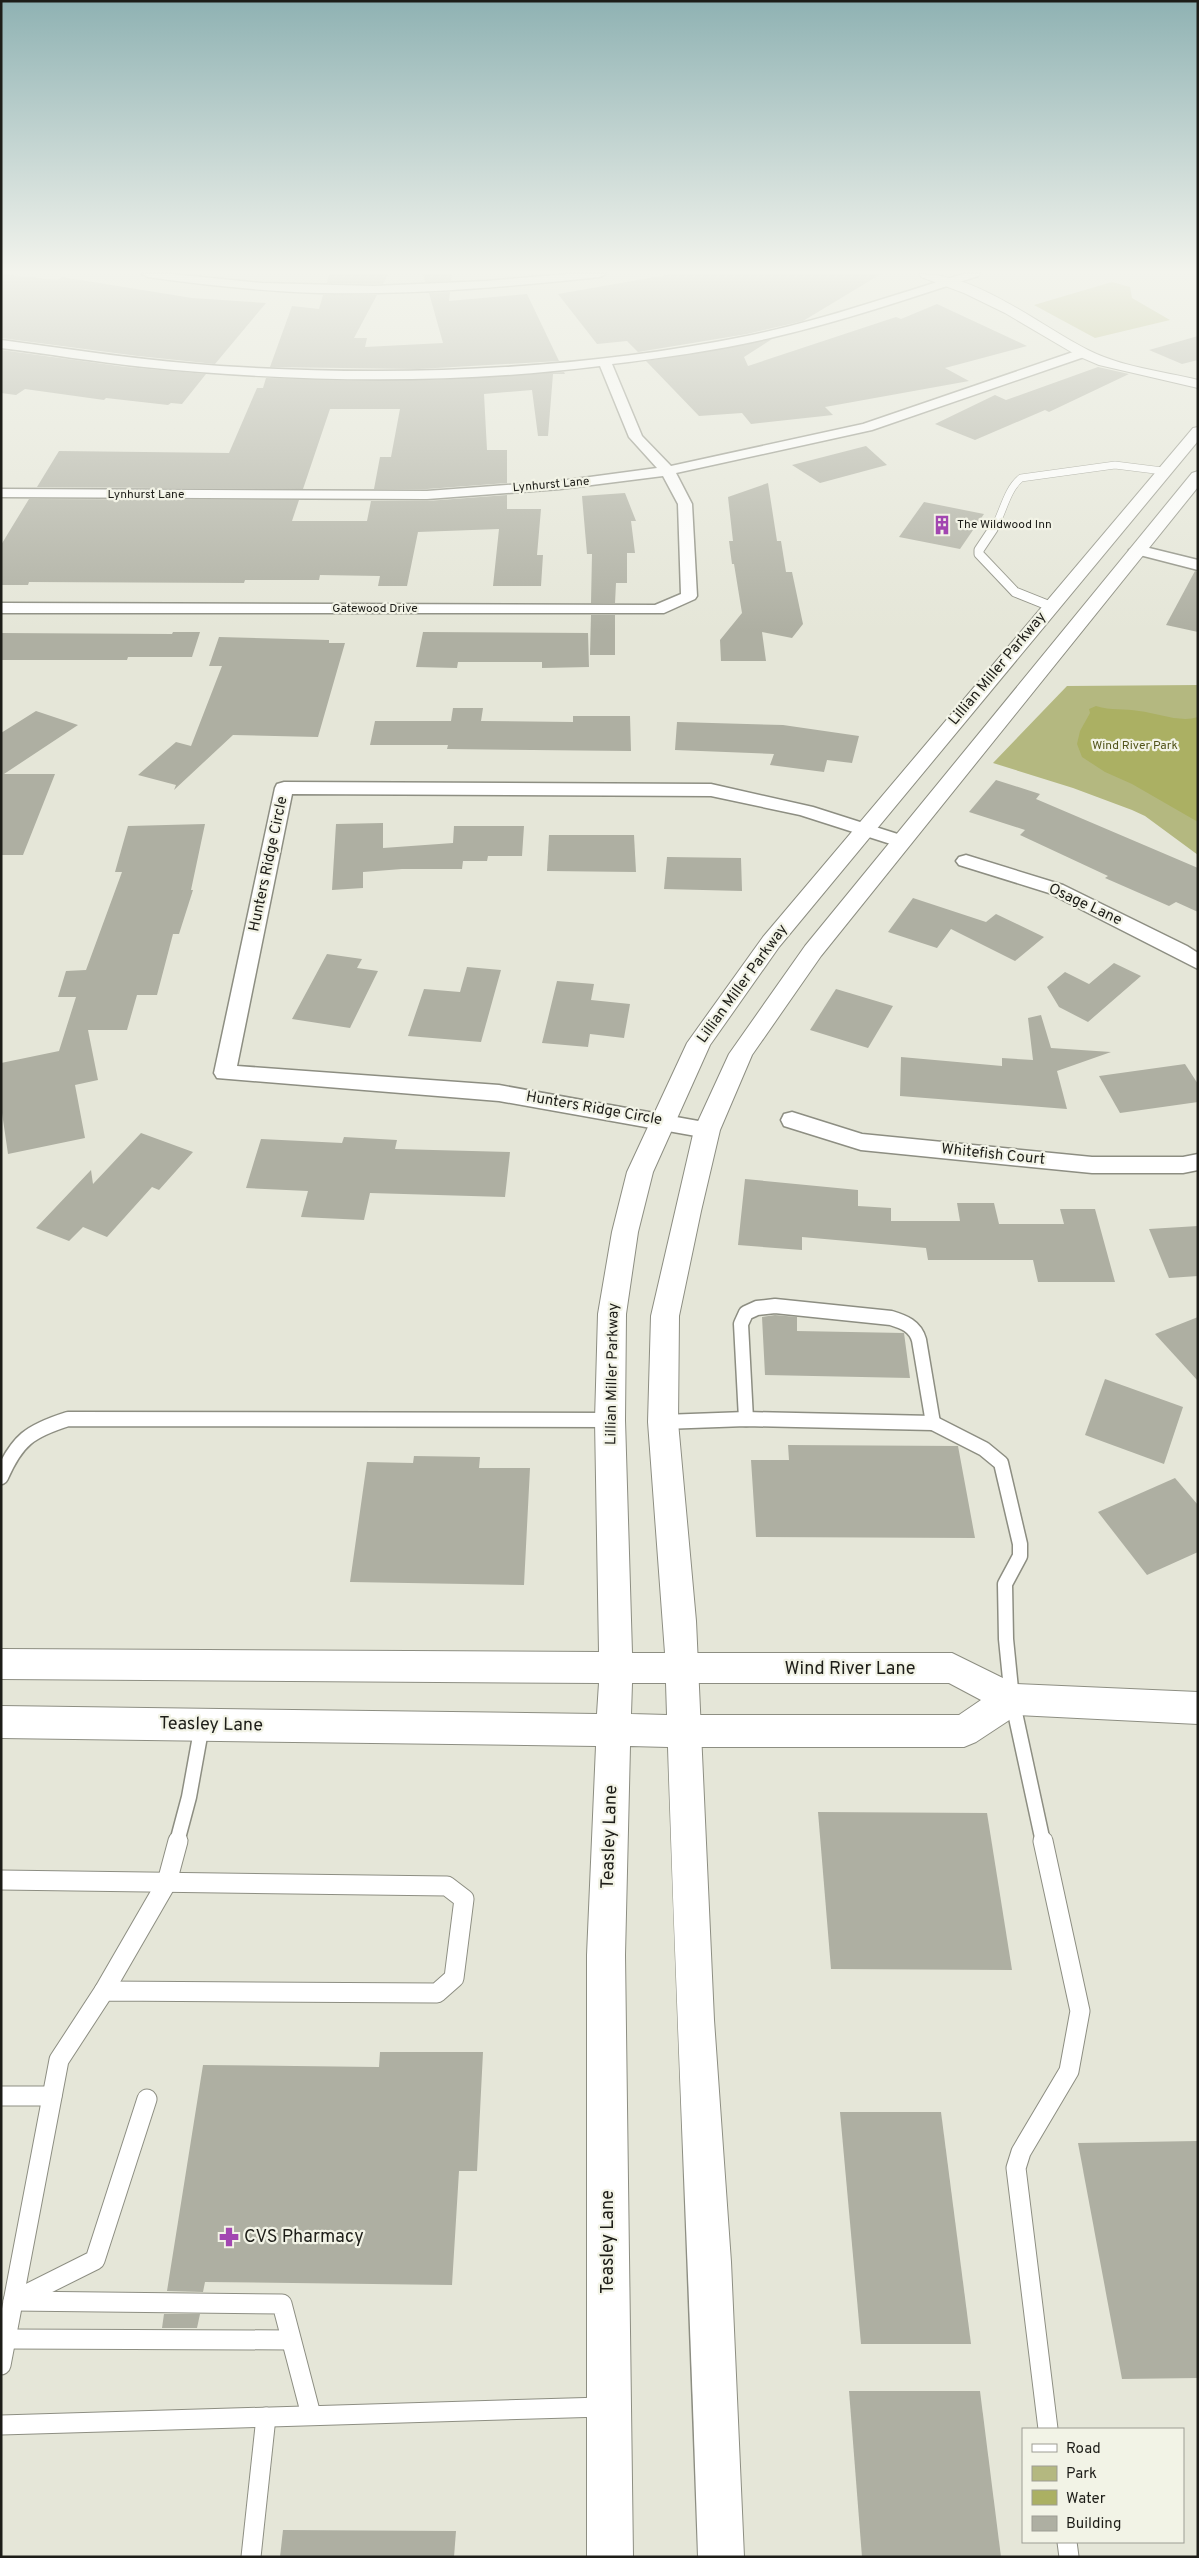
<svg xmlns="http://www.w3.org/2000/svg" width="1199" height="2558" font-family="Overpass,sans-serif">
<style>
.green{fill:#b4b880}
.water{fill:#abb063}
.building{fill:#aeafa2}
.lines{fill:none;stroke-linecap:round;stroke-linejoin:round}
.service-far3-casing{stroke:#8d8e82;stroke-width:8}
.service-far2-casing{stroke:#8d8e82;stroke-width:11}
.service-far1-casing{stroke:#8d8e82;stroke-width:17}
.service-casing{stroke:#8d8e82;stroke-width:21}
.minor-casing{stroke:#8d8e82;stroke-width:3}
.tertiary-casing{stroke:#8d8e82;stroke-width:2}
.secondary-casing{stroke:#8d8e82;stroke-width:2}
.service-far3{stroke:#fff;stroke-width:7}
.service-far2{stroke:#fff;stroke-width:9}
.service-far1{stroke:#fff;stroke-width:14}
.service{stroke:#fff;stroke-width:19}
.minor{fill:#fff;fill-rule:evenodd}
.tertiary{fill:#fff;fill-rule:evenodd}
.secondary{fill:#fff;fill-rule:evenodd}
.labels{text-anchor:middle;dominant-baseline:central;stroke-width:4.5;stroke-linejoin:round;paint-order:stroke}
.far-street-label{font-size:12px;fill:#1d1d18;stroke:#f2f3e6}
.far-poi-label{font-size:12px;fill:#1d1d18;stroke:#f2f3e6;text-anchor:start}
.far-park-label{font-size:12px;fill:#52541b;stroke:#f2f3e6}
.street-label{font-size:15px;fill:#1d1d18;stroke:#f2f3e6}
.near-street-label{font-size:18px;fill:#1d1d18;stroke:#f2f3e6}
.near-poi-label{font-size:18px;fill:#1d1d18;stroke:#f2f3e6;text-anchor:start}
</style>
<rect width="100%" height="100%" fill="#e5e6d8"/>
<g class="green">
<path d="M1112,282L1130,287L1132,298L1170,320L1095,338L1034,305Z"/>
<path d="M1198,685V855L1145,816L1132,810L1073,788L993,763L1067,686Z"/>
</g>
<path class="water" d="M1096,706C1111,711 1125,708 1139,711C1158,713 1180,723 1198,717V822L1132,784L1105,772L1082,757L1077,744L1080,731L1090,713L1089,709Z"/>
<g class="building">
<path d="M1,274L58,280L62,277L192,298L266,303L215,364L138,356L1,338Z"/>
<path d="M329,274H388L383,284H374L327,283Z"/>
<path d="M423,274H452L451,281L425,282Z"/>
<path d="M672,274H881L803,321L747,334L638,352L627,341L597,344L558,294Z"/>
<path d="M450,292L449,301L527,294L559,361L418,369L270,367L292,306L319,309L323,295H377L354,338H367L365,347L443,343L429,293Z"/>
<path d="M937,304L1027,346L945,368L969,381L825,407L833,415L751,424L742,413L699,416L646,361L772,339L744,357L748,366L896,317L901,319Z"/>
<path d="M1198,336V360L1182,364L1149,350Z"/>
<path d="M1,350L126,367L206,374L182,404L171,403L168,405L106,398L104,400L25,389L16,395L1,393Z"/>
<path d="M1098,367L1129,374L1049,412L1045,410L975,440L935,424L995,395L1006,400Z"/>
<path d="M564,372L565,374H553L548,436H538L532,390L484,394L487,450H507V483L427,489H374L380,457H391L400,409H330L303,489L37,487L59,451L229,453L257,388H263L266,378L429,380Z"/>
<path d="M866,446L887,465L820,483L792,465Z"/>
<path d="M768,483L777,541H781L786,572H792L803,624L792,638L762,632L766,661H721L720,640L742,613L734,564H732L729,541H733L728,497Z"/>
<path d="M625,493L636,521H631L635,553H627V583H616L615,603H591L592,554H587L582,496Z"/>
<path d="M507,495V509H541L537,555H543L541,586H493L499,529L418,532L407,586H378L380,576L320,575L319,580H245L244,583L29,582L28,585H1V545L29,499L299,500L292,521H367L371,501H427Z"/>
<path d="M924,502L984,514L960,549L899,537Z"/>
<path d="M1195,571L1198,572V632L1166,625Z"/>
<path d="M591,615H615V655H590Z"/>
<path d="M173,632H200L192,657H128L127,660H1V633L172,634Z"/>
<path d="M423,632L588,633L589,667L542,668V662H458L457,668L416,667Z"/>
<path d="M219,637L329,640V643H345L318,737L233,735L174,790L176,785L138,775L176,742L191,746L222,666H209Z"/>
<path d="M453,708H483L481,721L573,722V716H630L631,751L447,749L448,745H370L375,721H451Z"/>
<path d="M36,711L78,725L4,774H55L23,855H1V733Z"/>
<path d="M677,722L783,725L859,736L852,763L827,760L824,772L770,765L774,754L675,750Z"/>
<path d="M996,780L1040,794L1036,799L1198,868V912L1176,902L1169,906L1105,878L1108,876L1020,835L1025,830L969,812Z"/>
<path d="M383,823V848L453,843L454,826H524L522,856H488L487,861H463L462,869H402L363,872V888L332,890L336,824Z"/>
<path d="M205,824L191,890H193L179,934H173L157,995H137L127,1030H88L98,1080L75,1085L85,1138L8,1154L1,1106V1063L59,1051L76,997H58L66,971L86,970L122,872H115L128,826Z"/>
<path d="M549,835H634L636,872L547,871Z"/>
<path d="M667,857L741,858L742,891L664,889Z"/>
<path d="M913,898L986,922L996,914L1044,937L1015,961L951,929L937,948L888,932Z"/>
<path d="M327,954L362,959L357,968L378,971L350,1028L292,1019Z"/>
<path d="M1114,963L1141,976L1088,1022L1059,1007L1047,987L1065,972L1089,984Z"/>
<path d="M467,967L501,970L481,1042L408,1036L424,989L460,992Z"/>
<path d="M557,981L594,984L591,1000L630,1004L624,1038L590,1034L588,1047L542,1043Z"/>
<path d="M836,989L893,1006L868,1048L810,1030Z"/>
<path d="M1041,1015L1051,1048L1111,1052L1057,1071L1067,1109L900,1096L901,1057L1002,1066V1058L1033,1060L1028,1018Z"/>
<path d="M1185,1064L1198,1084V1102L1120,1113L1099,1076Z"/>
<path d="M141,1133L193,1152L159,1190L152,1187L107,1237L83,1227L69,1241L36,1228L91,1170L93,1184Z"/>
<path d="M344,1137L397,1140L395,1149L510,1152L505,1197L370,1193L364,1220L301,1217L308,1191L246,1188L261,1139L342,1143Z"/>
<path d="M745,1179L858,1190V1206L891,1208V1221H960L957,1203H994L999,1224H1064L1060,1209H1095L1115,1282H1038L1033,1260H928L926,1248L802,1237V1250L738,1245Z"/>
<path d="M1198,1226V1276L1169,1278L1149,1229Z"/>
<path d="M775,1315L797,1317V1331L904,1333L910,1378L765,1375L762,1317Z"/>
<path d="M1198,1317V1381L1155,1334Z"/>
<path d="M1105,1379L1183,1407L1164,1464L1085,1435Z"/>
<path d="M788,1445L958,1446L975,1538L756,1537L751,1460H789Z"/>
<path d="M414,1456L480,1457L479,1468H530L524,1585L350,1582L367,1462L413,1463Z"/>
<path d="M1175,1478L1198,1505V1552L1147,1575L1098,1512Z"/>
<path d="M818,1812L987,1813L1012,1970L831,1969Z"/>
<path d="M380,2052H483L477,2171H459L452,2285L205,2282L203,2292L167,2291L203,2065L379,2067Z"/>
<path d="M840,2112H941L971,2344H861Z"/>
<path d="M1198,2141V2378L1122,2379L1078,2143Z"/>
<path d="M164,2314H200L197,2328H162Z"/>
<path d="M849,2391H980L1001,2557H862Z"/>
<path d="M283,2530L456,2531L454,2557H280Z"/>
</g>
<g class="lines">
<defs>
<path id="service-far3" d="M993,530C1003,514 1006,490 1021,478L1115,465L1163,471"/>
<path id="service-far2" d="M993,529L979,550V554L1015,592L1050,606"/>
<g id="service-far1">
<path d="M746,1419L741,1324L746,1313L757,1308L775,1306L891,1318C904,1322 915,1326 919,1340L933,1423"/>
<path d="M663,1422L746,1419L933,1423L984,1449L1001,1463L1020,1544V1556L1005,1584L1006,1639L1012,1699L1043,1842"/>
<path d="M1,1477C17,1440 30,1431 68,1419L610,1420"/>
<path d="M177,1842L189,1797L202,1725"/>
</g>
<g id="service">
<path d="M1043,1841L1080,2011L1069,2071L1021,2152L1016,2168L1048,2429"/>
<path d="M1,1880L447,1886L464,1899L454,1978L437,1993L104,1991L59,2060L1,2365"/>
<path d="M104,1991L167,1882L178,1841"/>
<path d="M1,2096H52"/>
<path d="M15,2300L95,2260L147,2099"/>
<path d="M13,2301L282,2304L311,2415"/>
<path d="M6,2339L291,2340"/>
<path d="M1,2425L603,2407"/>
<path d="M1067,2542L1069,2557"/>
<path d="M251,2557L266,2417"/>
</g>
<g id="minor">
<path d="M142,274H172L262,283L374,286L486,281L568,274H606L600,277C506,287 413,295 319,293C261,291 205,285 148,277Z"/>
<path d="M963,274H980L978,276C910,298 843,321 774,337C721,350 666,357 612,364L642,436L671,466L863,424L1079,350L1083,349L1089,353L1087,356L872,430L676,473L692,504L697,596L695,599L664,613H1V603L655,605L681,594L678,504L663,476L560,489L427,499L1,497V489L427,491L560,481L657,468L629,437L600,366C449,385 295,382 144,367C96,362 49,354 1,348V340C74,350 147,361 220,366C395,377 574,371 747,336C820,321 891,296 963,274Z"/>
<path d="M1137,545L1198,560V570L1132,553L1129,550Z"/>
<path d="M284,782L711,784L813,807L907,837L910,841L907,845L900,847L800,815L711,796L292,794L237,1066L499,1085L715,1124L719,1130L715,1136L707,1138L499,1101L217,1078L214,1073L275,788L277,784Z"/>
<path d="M966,855L1063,885L1187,946L1198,953V969L1049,893L959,865L956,861L959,857Z"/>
<path d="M792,1112L862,1134L1092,1157H1183L1198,1154V1170L1183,1173H1092L861,1150L784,1126L781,1120L784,1114Z"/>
</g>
<g id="tertiary">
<path d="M920,274C978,274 1037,324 1088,350C1121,367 1162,371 1198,380V388L1099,365L1078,356L1005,313L964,293L921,277Z"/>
<path d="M680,1653H952L1015,1684L1198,1692V1724L1017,1715L976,1742L964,1747H684L672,1742L667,1731L672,1720L684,1715H959L981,1700L949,1683H680L668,1679L663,1668L668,1657Z"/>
</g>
<path id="secondary" d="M1198,427V441L779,947L710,1045L653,1172L638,1232L626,1314L625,1420L632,1653H665L648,1422L651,1316L694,1130L729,1054L805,946L1192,473L1198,471V487L821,956L752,1055L720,1130L701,1211L679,1316L678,1422L696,1621L714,2020L731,2262L744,2557H698C690,2287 676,2017 668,1747L630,1746L625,1955L633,2557H587V1955L596,1746L1,1738V1706L597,1714L599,1683L1,1679V1649L599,1652L595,1420L598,1314L612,1232L627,1172L687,1043L763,937L1193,428ZM632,1683H666L667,1715L631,1714Z"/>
</defs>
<use href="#service-far3" class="service-far3-casing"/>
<use href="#service-far2" class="service-far2-casing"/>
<use href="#service-far1" class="service-far1-casing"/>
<use href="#service" class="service-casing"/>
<use href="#minor" class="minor-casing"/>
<use href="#tertiary" class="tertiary-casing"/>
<use href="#secondary" class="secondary-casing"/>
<use href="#service-far3" class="service-far3"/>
<use href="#service-far2" class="service-far2"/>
<use href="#service-far1" class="service-far1"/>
<use href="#service" class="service"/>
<use href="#minor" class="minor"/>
<use href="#tertiary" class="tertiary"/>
<use href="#secondary" class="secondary"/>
</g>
<linearGradient id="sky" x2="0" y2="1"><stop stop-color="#8fb2b3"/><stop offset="0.43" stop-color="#f3f4ed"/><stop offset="1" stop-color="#f3f4ed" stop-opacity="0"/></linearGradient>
<rect width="1199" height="632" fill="url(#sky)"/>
<defs>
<symbol id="building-bare" viewBox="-9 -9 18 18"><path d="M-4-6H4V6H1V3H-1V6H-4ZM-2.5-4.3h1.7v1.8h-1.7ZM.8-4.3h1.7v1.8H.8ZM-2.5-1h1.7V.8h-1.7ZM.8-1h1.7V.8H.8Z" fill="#a246b1" stroke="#f2f3e6" stroke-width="2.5" paint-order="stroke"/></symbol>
<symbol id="pharmacy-bare" viewBox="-9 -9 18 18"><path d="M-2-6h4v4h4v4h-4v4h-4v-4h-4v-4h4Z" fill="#a246b1" stroke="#f2f3e6" stroke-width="2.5" paint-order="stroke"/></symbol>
</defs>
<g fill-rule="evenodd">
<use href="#building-bare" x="928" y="511" width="28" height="28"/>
<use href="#pharmacy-bare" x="215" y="2223" width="28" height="28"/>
</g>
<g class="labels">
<g class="far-street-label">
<text transform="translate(551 485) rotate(-5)">Lynhurst Lane</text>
<text x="146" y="495">Lynhurst Lane</text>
<text x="375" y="609">Gatewood Drive</text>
</g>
<g class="far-poi-label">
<text x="957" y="525">The Wildwood Inn</text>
</g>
<g class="far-park-label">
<text x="1135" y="746">Wind River Park</text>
</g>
<g class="street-label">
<text transform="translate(998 669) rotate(-50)">Lillian Miller Parkway</text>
<text transform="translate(269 864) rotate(-78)">Hunters Ridge Circle</text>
<text transform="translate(1085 905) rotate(25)">Osage Lane</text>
<text transform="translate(743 984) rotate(-54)">Lillian Miller Parkway</text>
<text transform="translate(594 1109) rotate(10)">Hunters Ridge Circle</text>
<text transform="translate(993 1155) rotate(6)">Whitefish Court</text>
<text transform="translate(613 1374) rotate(-89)">Lillian Miller Parkway</text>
</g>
<g class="near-street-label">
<text x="850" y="1669">Wind River Lane</text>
<text transform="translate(211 1725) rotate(1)">Teasley Lane</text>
<text transform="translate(610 1837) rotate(-88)">Teasley Lane</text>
<text transform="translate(608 2242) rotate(-90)">Teasley Lane</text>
</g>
<g class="near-poi-label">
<text x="244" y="2237">CVS Pharmacy</text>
</g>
</g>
<rect width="1199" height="2558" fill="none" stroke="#1d1d18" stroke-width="5"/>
<rect x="1022" y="2428" width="162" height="115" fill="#f2f3e6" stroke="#9d9d94"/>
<rect x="1032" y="2444" width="25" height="8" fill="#ffffff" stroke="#9d9d94"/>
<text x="1066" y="2453" font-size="15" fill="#1d1d18">Road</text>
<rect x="1032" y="2466" width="25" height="15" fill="#b4b880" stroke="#9d9d94"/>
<text x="1066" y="2478" font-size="15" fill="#1d1d18">Park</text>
<rect x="1032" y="2490" width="25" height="15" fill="#abb063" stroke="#9d9d94"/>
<text x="1066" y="2503" font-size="15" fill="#1d1d18">Water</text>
<rect x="1032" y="2516" width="25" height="15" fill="#aeafa2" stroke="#9d9d94"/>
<text x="1066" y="2528" font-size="15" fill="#1d1d18">Building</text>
</svg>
